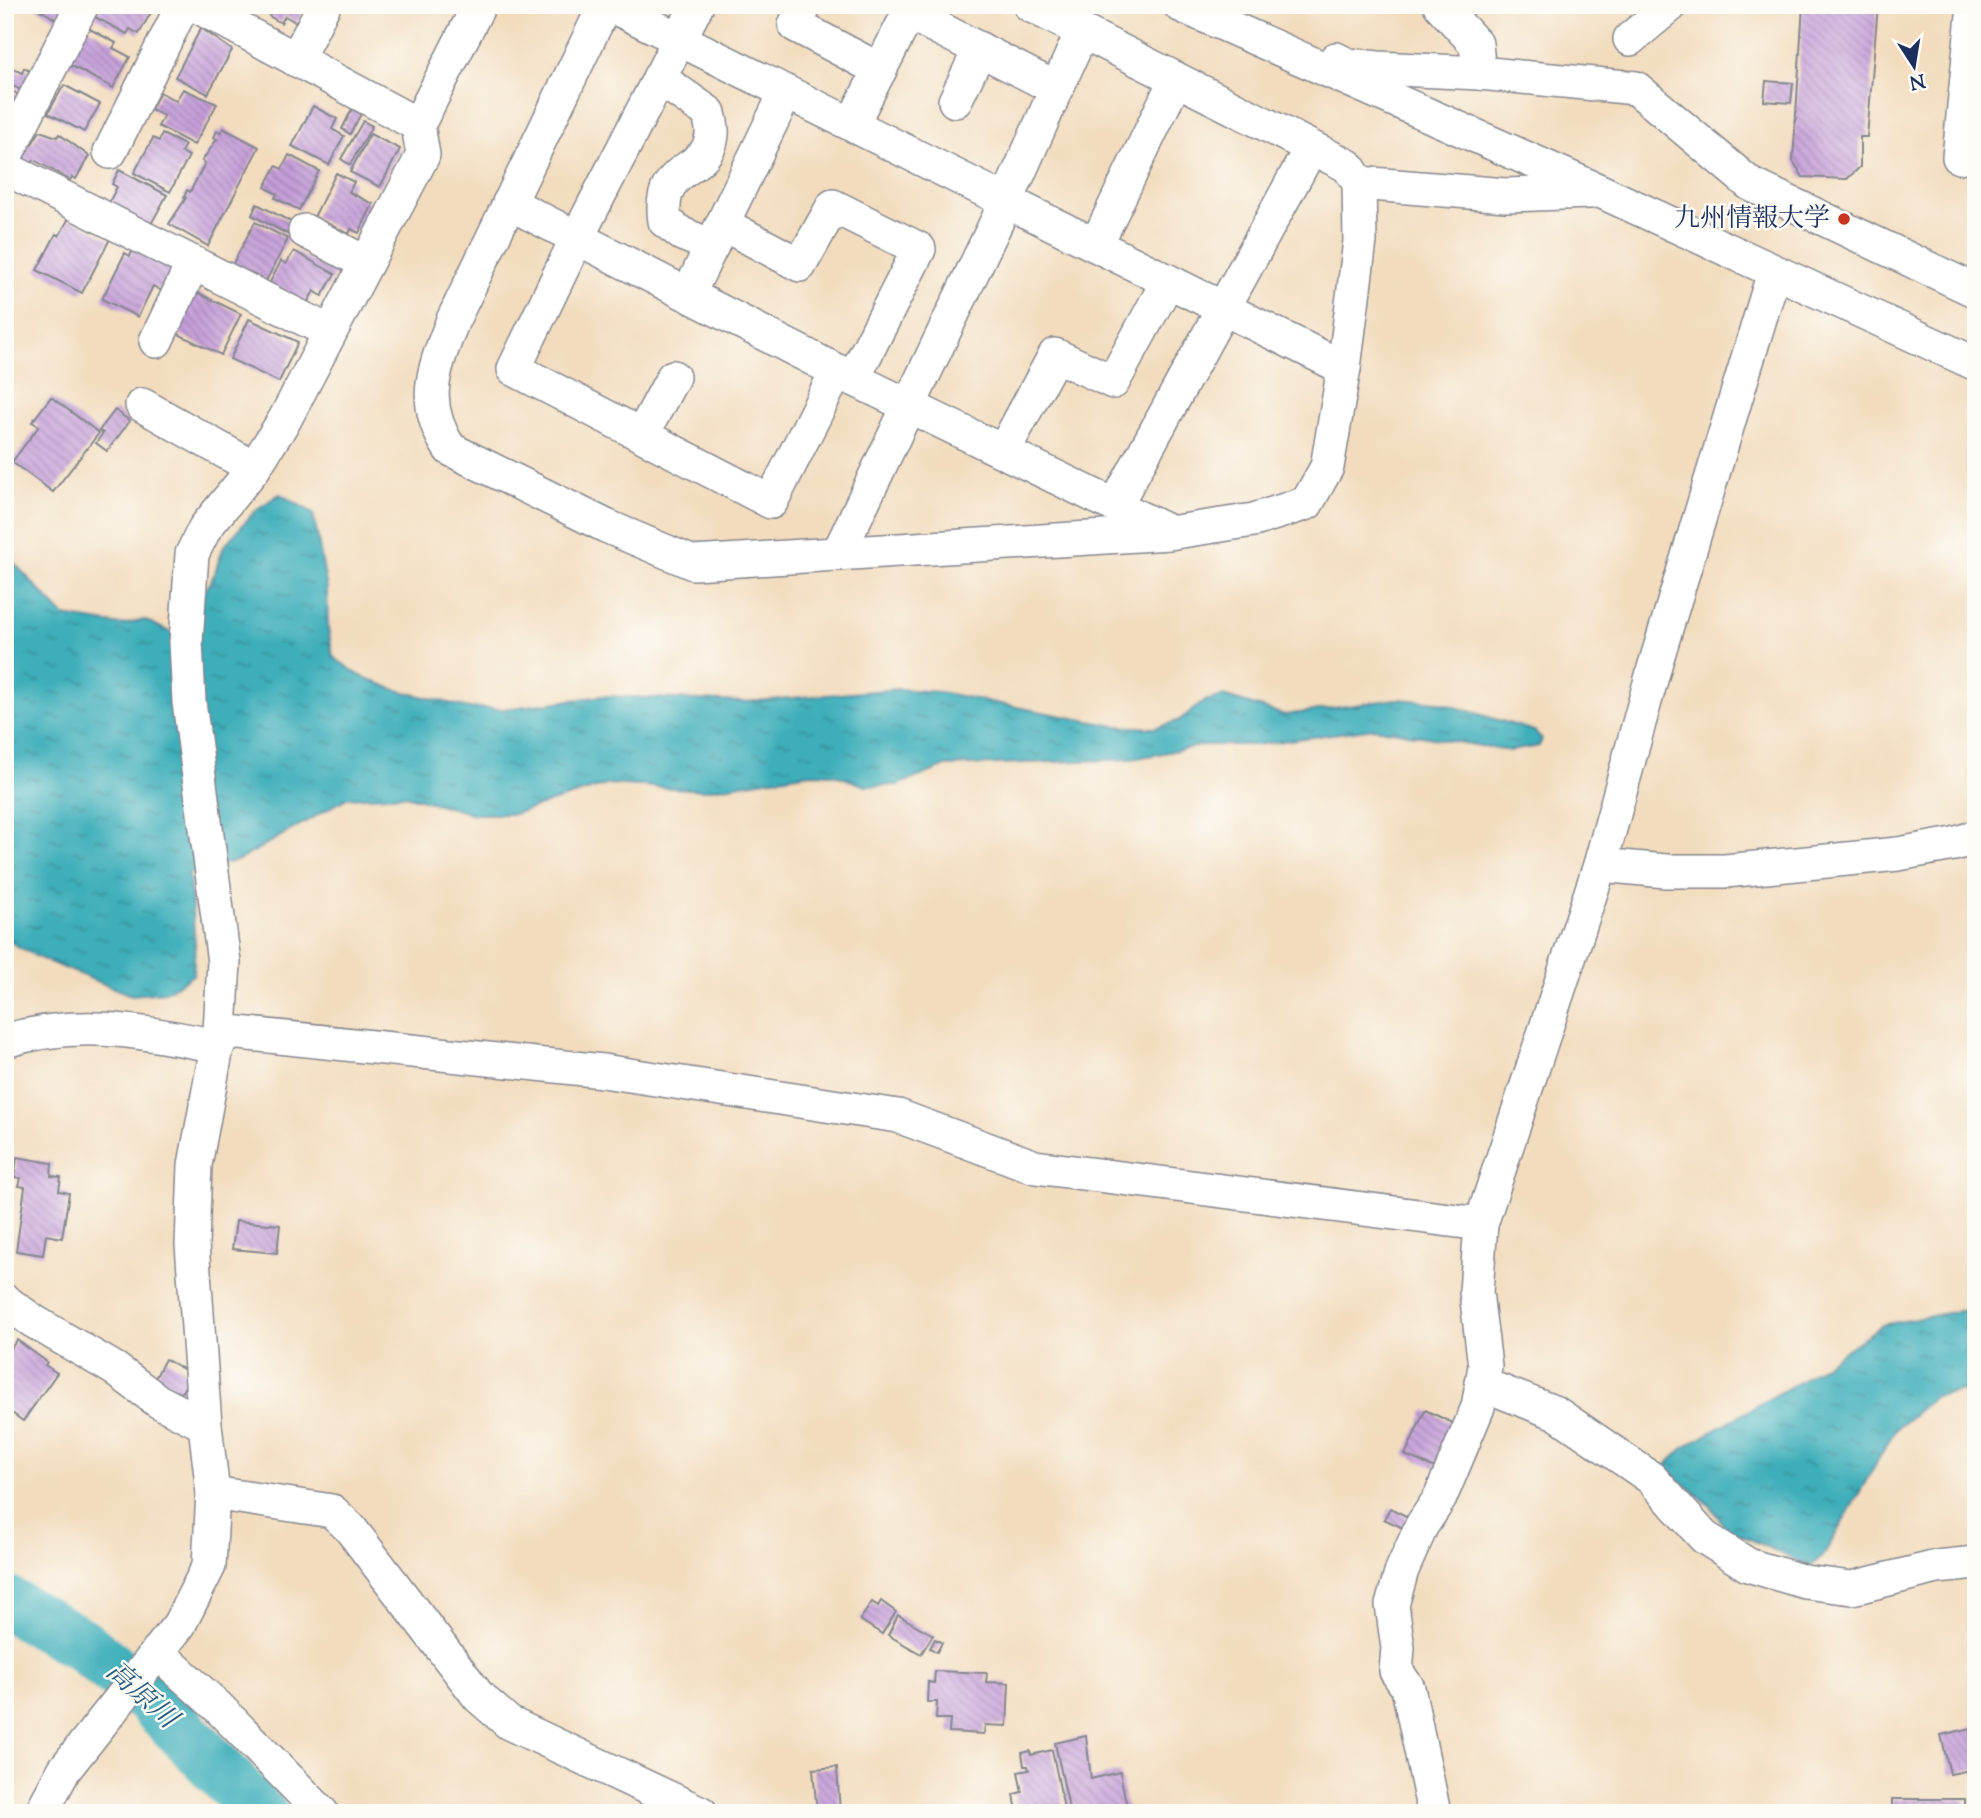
<svg xmlns="http://www.w3.org/2000/svg" width="1981" height="1818" font-family="'Sorts Mill Goudy','Noto Serif JP',serif">
<style>
.water{fill:url(#water-ripples);stroke:#2c6e8c;stroke-width:2}
.lines{fill:none;stroke-linecap:round;stroke-linejoin:round}
.river{stroke:#3eaeba;stroke-width:54}
.building{fill:url(#building-back-hatch)}
.minor-casing{stroke:#86868e;stroke-width:36}
.minor{stroke:#fff;stroke-width:33}
.poi-dot{fill:#c8321e;stroke:#fdfcf7;stroke-width:2.5}
.labels{text-anchor:middle;dominant-baseline:central;stroke-width:5;stroke-linejoin:round;paint-order:stroke}
.poi-label{font-size:26px;fill:#1b2f5e;stroke:#fdfcf7;text-anchor:end}
.water-label{font-size:28px;font-style:italic;fill:#275b7e;stroke:#fdfcf7}
</style>
<defs>
<pattern id="water-ripples" width="26" height="14" patternUnits="userSpaceOnUse" patternTransform="scale(1.75)"><rect width="26" height="14" fill="#3eaeba"/><path d="M2 4q2-2 4 0t4 0M15 11q2-2 4 0t4 0" fill="none" stroke="#338e9a"/></pattern>
<pattern id="building-back-hatch" width="6" height="6" patternUnits="userSpaceOnUse" patternTransform="scale(1.75)"><rect width="6" height="6" fill="#c59ed8"/><path d="M-1 5l2 2M0 0l6 6M5-1l2 2" fill="none" stroke="#9f81b2"/></pattern>
</defs>
<rect width="100%" height="100%" fill="#fdfcf7"/>
<filter id="ink" filterUnits="userSpaceOnUse"><feTurbulence type="fractalNoise" baseFrequency=".0143" numOctaves="2"/><feDisplacementMap in="SourceGraphic" scale="14" xChannelSelector="R" yChannelSelector="G"/><feConvolveMatrix kernelMatrix="1 2 1 2 8 2 1 2 1" color-interpolation-filters="sRGB"/></filter>
<filter id="wash" filterUnits="userSpaceOnUse"><feTurbulence type="fractalNoise" baseFrequency=".00686" numOctaves="4" result="noise"/><feDisplacementMap in="SourceGraphic" scale="28" xChannelSelector="R" yChannelSelector="G"/><feGaussianBlur stdDeviation="1.57" result="paint"/><feColorMatrix in="noise" values="0 0 0 0 0 0 0 0 0 0 0 0 0 0 0 0 0 1.4 0 .05"/><feComposite in="paint" operator="in"/></filter>
<g filter="url(#wash)">
<rect width="100%" height="100%" fill="#f2dcbd"/>
<g class="water">
<path d="M280,494L313,513L327,589L328,629L333,657L359,675L393,689L469,708L504,709L603,696L744,702L898,689L939,692L1115,726L1155,728L1178,721L1205,701L1223,696L1285,715L1396,699L1439,702L1534,731L1542,739L1539,746L1510,751L1374,728L1255,745H1204L1132,759L946,766L898,785L866,786L833,774L810,773L704,790L609,784L513,814H474L405,795L347,798L239,860L189,873L195,944L193,975L165,992L131,995L37,957L5,939V545L14,563L64,616L121,625L144,620L179,636L214,575L224,546L257,509Z"/>
<path d="M1976,1308V1389L1935,1396L1895,1430L1825,1553L1810,1567L1724,1527L1712,1507L1664,1467L1685,1447L1802,1380L1882,1325Z"/>
</g>
<g class="lines">
<path class="river" d="M5,1602L81,1644L151,1700L260,1813"/>
</g>
<g id="blocks">
<g class="building">
<path d="M32,5H65L57,20Z"/>
<path d="M101,5H155L139,34L130,29L127,34L95,17Z"/>
<path d="M265,5H306L297,23L285,16L281,23L269,16L272,9Z"/>
<path d="M1803,5H1878L1867,137H1860V167L1847,179L1803,177L1793,161Z"/>
<path d="M86,27L116,43L113,48L130,57L113,88L66,63Z"/>
<path d="M201,28L232,50L208,94L175,77Z"/>
<path d="M5,64L22,73L24,68L34,73L24,92L5,82Z"/>
<path d="M1766,81L1793,83L1791,103L1764,101Z"/>
<path d="M64,85L100,104L84,132L48,113Z"/>
<path d="M5,87L21,96L8,119L5,117Z"/>
<path d="M183,89L217,104L194,145L158,126L164,116L151,109L160,92L176,101Z"/>
<path d="M313,106L337,119L332,129L344,136L329,165L292,146Z"/>
<path d="M352,109L361,114L350,134L342,129Z"/>
<path d="M363,121L372,126L350,165L341,159Z"/>
<path d="M223,128L259,147L208,246L169,224L186,198L184,197L187,190L190,192L205,163L202,161L217,139L214,137L217,131L221,132Z"/>
<path d="M40,131L57,137L59,134L89,156L76,179L72,177L70,180L34,160L30,167L15,158L25,140L32,144Z"/>
<path d="M162,134L185,145L181,152L189,156L170,192L134,173L153,138L159,141Z"/>
<path d="M370,134L400,149L380,187L350,172Z"/>
<path d="M289,155L319,171L299,210L275,198L277,194L265,187L276,166L282,169Z"/>
<path d="M119,170L167,195L150,226L108,204L117,187L112,184Z"/>
<path d="M336,173L354,182L349,192L373,204L359,233L351,229L349,234L314,217Z"/>
<path d="M257,204L293,223L287,234L252,215Z"/>
<path d="M69,218L110,239L82,293L37,270L56,234L59,236Z"/>
<path d="M255,222L288,239L265,283L232,265Z"/>
<path d="M134,247L175,267L162,291L153,286L138,317L102,299L125,253L130,256Z"/>
<path d="M294,251L335,274L322,296L314,291L306,305L269,284L281,261L286,264Z"/>
<path d="M192,290L241,314L221,355L172,331Z"/>
<path d="M249,319L298,342L279,382L230,359Z"/>
<path d="M51,397L99,433L53,492L12,462L39,426L32,422Z"/>
<path d="M115,410L130,421L107,451L96,443L103,433L99,431Z"/>
<path d="M17,1157L52,1163L51,1176L61,1177L59,1191L69,1193L62,1238L46,1235L43,1255L16,1251L25,1187L19,1186L21,1178L14,1177Z"/>
<path d="M236,1221L280,1225L277,1253L232,1249Z"/>
<path d="M17,1340L47,1362L45,1365L57,1373L23,1421L5,1408V1356Z"/>
<path d="M165,1359L192,1374L180,1395L154,1380Z"/>
<path d="M1425,1410L1455,1424L1435,1468L1405,1455Z"/>
<path d="M1390,1508L1410,1518L1405,1529L1384,1519Z"/>
<path d="M881,1601L896,1612L882,1634L860,1620L872,1602L878,1606Z"/>
<path d="M898,1615L933,1635L921,1654L888,1635Z"/>
<path d="M935,1639L942,1643L937,1652L930,1648Z"/>
<path d="M935,1671L987,1673L986,1682L1009,1683L1007,1726L985,1725L984,1734L949,1732L950,1719H936L937,1702H927L928,1682L934,1683Z"/>
<path d="M1976,1727V1769L1950,1774L1941,1735Z"/>
<path d="M1086,1736L1091,1779L1120,1772L1128,1813H1070L1055,1743Z"/>
<path d="M1052,1750L1065,1813H1017L1014,1794L1022,1792L1018,1772L1029,1770L1028,1766H1024L1022,1753L1030,1751L1031,1755Z"/>
<path d="M837,1767L840,1813H817L813,1769Z"/>
<rect x="1892" y="1799" width="73" height="14"/>
</g>
</g>
</g>
<g filter="url(#ink)">
<use href="#blocks" fill-opacity="0" stroke="#86868e" stroke-width="2"/>
<g class="lines">
<defs>
<g id="minor">
<path d="M195,5L418,125"/>
<path d="M605,5L453,320C434,369 419,402 450,449L606,526L693,563L1169,533L1254,520L1307,503L1327,467L1344,368L1360,241L1359,183L1348,166L1030,5"/>
<path d="M610,5L1344,368"/>
<path d="M697,5L577,238L514,369L771,502L837,371"/>
<path d="M805,5L795,25L880,70"/>
<path d="M1180,5L1600,191L1976,364"/>
<path d="M1440,5L1476,44L1479,73"/>
<path d="M909,13L1057,89"/>
<path d="M1630,39L1671,5"/>
<path d="M1336,59L1348,65L1378,68L1479,73L1636,88L1750,184L1976,291"/>
<path d="M296,60L324,5"/>
<path d="M659,78L709,113C710,119 713,128 712,135C708,175 656,162 665,221L682,234L712,246"/>
<path d="M955,101L980,49"/>
<path d="M852,124L913,5"/>
<path d="M110,152L183,5"/>
<path d="M5,157L82,5"/>
<path d="M1959,157L1974,5"/>
<path d="M5,168L330,332"/>
<path d="M1359,183L1506,195L1590,192"/>
<path d="M509,203L837,371L1167,531"/>
<path d="M723,224L800,265L833,206L919,249L853,379"/>
<path d="M305,231L366,263"/>
<path d="M1096,245L1176,79"/>
<path d="M689,293L786,92"/>
<path d="M156,341L193,263"/>
<path d="M142,405L254,468"/>
<path d="M642,435L673,377"/>
<path d="M1004,450L1055,355L1113,382L1168,281"/>
<path d="M1115,506L1311,148"/>
<path d="M838,554L1006,202L1082,32"/>
<path d="M1600,865L1666,871H1725L1898,854L1954,844L1976,837"/>
<path d="M220,1031L603,1071L898,1116L1035,1167L1481,1224L1600,865L1655,665L1774,272"/>
<path d="M5,1041C81,1018 142,1032 218,1046"/>
<path d="M5,1301L33,1321L115,1369L158,1401L205,1425"/>
<path d="M1482,1384L1556,1413L1651,1478L1704,1537L1748,1565L1805,1582L1852,1588L1937,1567L1976,1563"/>
<path d="M213,1493L332,1511L350,1528L479,1697L509,1723L701,1813"/>
<path d="M157,1652L218,1707L322,1813"/>
<path d="M41,1813L64,1770L179,1625L209,1566L213,1493L205,1425L192,1244L195,1165L220,1031L224,962L189,702L186,642L192,554L205,528L254,468L285,419L423,155L418,125L479,5"/>
<path d="M1434,1813L1408,1688L1396,1671L1398,1648L1392,1605L1402,1570L1422,1525L1440,1498L1478,1407L1485,1366L1476,1292L1481,1224"/>
</g>
</defs>
<use href="#minor" class="minor-casing"/>
<use href="#minor" class="minor"/>
</g>
</g>
<circle class="poi-dot" cx="1844" cy="219" r="7"/>
<g class="labels">
<g class="poi-label">
<text x="1830" y="219">九州情報大学</text>
</g>
<g class="water-label">
<text transform="translate(141 1696) rotate(42)">高原川</text>
</g>
</g>
<rect width="1981" height="1818" fill="none" stroke="#fdfcf7" stroke-width="28"/>
<g transform="translate(1914 66) rotate(168)" stroke="#fdfcf7" stroke-width="5" paint-order="stroke">
<path d="M0-5L12 26L0 18L-12 26Z" fill="#1b2f5e"/>
<text y="-10" font-size="19" font-weight="bold" text-anchor="middle" fill="#1b2f5e">N</text>
</g>
</svg>
